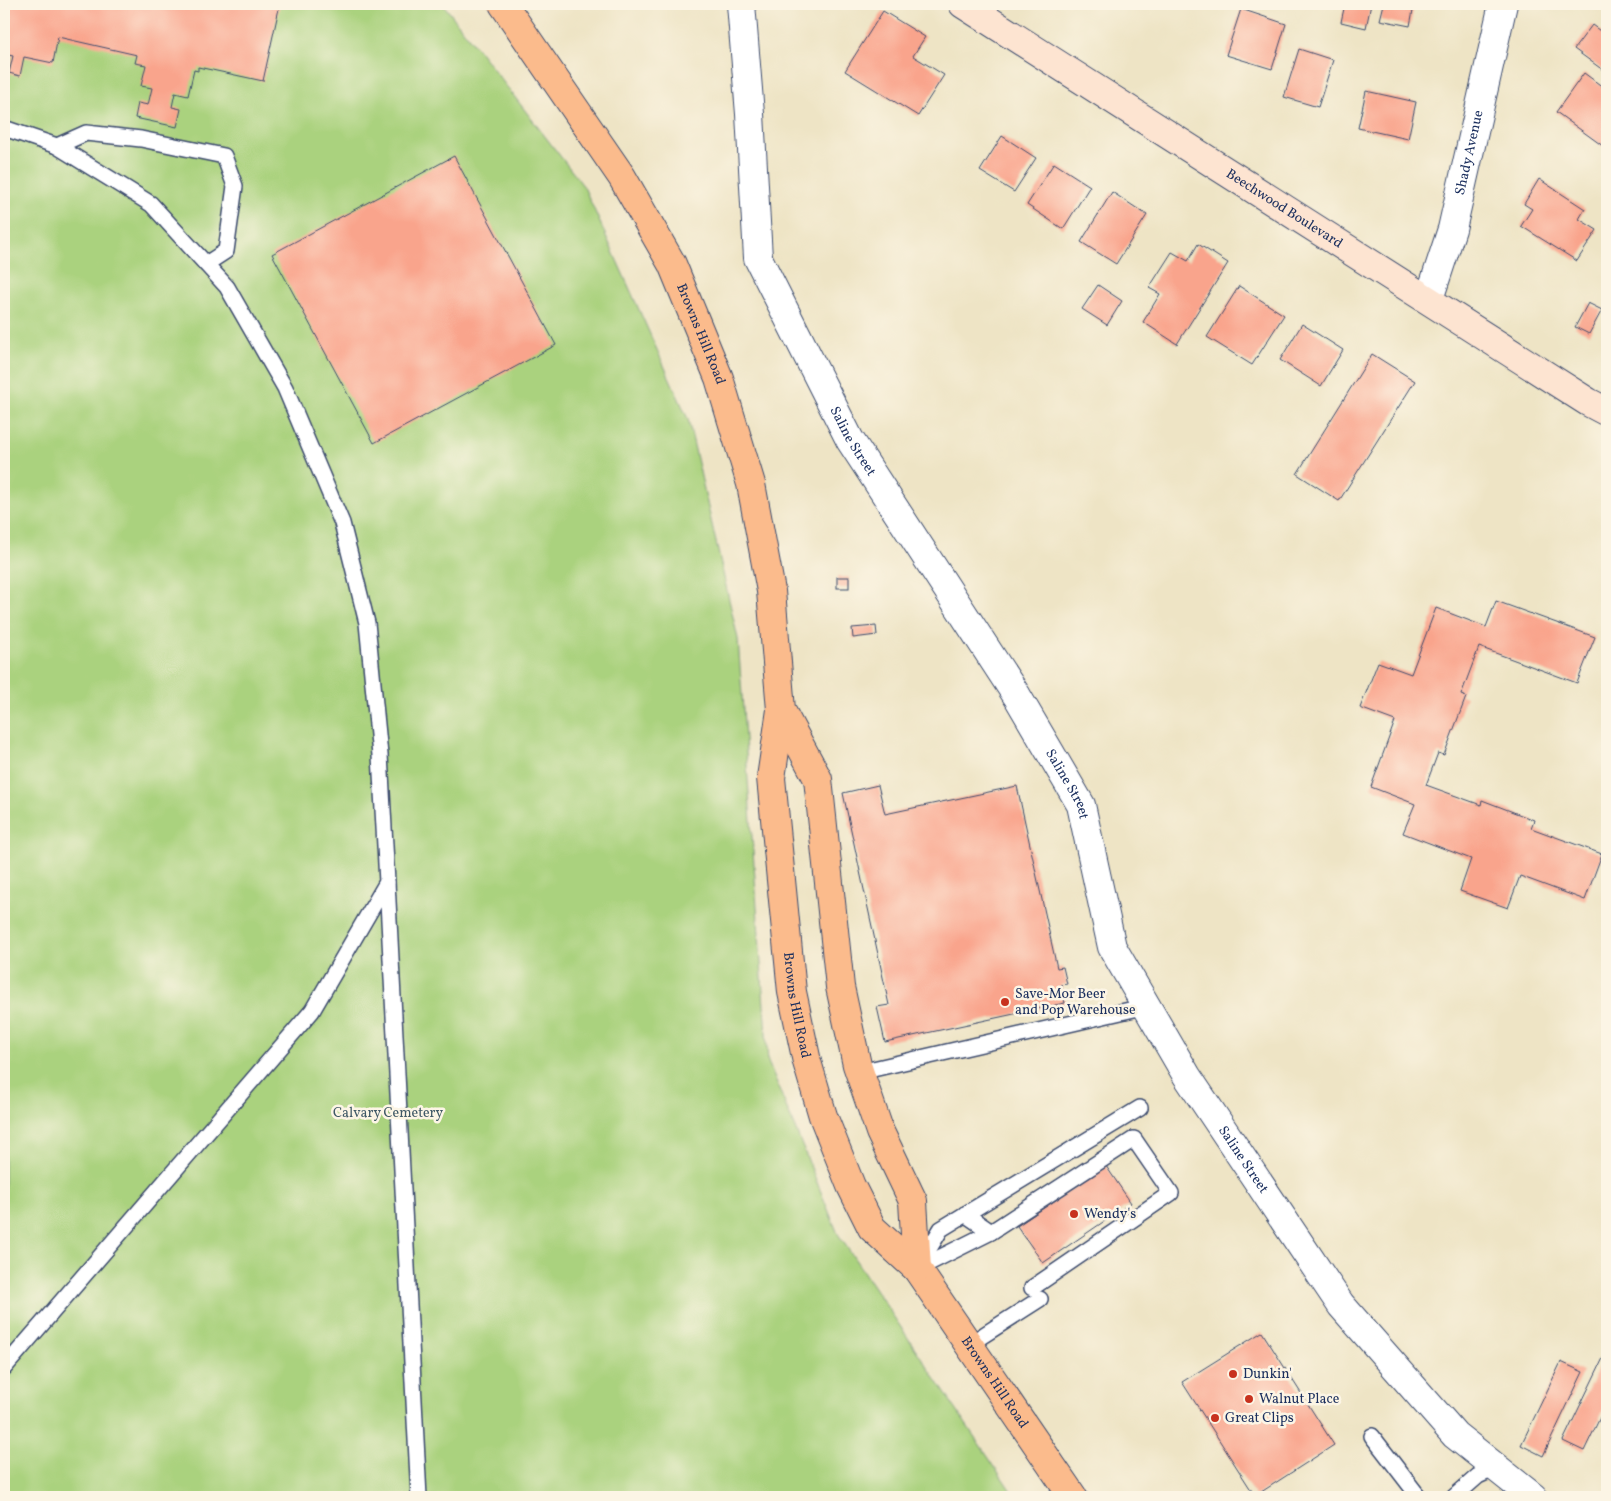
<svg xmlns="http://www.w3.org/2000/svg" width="1611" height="1501" font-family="Vollkorn,serif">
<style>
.green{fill:#aad27e;stroke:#62806e}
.building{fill:#f9a48c}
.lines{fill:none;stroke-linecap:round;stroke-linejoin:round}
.lane-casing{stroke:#3b4a6d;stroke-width:18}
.street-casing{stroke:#3b4a6d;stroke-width:30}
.secondary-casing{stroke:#3b4a6d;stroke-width:30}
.primary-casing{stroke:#3b4a6d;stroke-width:30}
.lane{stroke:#fff;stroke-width:15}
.street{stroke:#fff;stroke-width:28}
.secondary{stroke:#fde4d1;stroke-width:28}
.primary{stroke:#fbbb8c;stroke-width:28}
.poi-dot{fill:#c8321e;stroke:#fcf5e5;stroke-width:2}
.labels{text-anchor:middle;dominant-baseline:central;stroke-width:5;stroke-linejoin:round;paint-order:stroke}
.street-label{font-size:14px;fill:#1b2f5e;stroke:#fcf5e5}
.poi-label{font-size:14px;fill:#1b2f5e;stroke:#fcf5e5;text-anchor:start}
.park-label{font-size:14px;fill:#3f5866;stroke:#fcf5e5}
</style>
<rect width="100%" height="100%" fill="#fcf5e5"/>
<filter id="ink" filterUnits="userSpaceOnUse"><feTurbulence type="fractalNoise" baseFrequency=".02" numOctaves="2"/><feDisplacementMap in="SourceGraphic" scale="10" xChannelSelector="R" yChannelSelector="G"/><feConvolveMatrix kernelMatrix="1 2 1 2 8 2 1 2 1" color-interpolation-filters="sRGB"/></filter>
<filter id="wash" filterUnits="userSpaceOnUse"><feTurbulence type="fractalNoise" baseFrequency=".0096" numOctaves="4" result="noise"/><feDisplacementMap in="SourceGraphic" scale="20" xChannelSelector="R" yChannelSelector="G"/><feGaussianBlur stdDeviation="1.12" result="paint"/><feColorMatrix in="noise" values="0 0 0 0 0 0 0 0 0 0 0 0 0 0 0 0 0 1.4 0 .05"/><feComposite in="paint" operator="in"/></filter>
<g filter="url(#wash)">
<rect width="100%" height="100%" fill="#eee4c5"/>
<path class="green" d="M4,4H443L584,187L688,419L738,639L768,1062L838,1234L1015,1497H4Z"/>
<g id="blocks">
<g class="building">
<path d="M4,4H280L263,81L198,67V71L194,70L188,96L175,93L172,107L181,109L177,127L135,118L138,103L148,105L152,88L141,86L146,65L135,63L137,55L58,37L53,63L24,57L20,76L9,73L13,56L4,54Z"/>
<path d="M1345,4H1371L1366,28L1341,22Z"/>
<path d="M1384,4L1413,10L1410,26L1380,20Z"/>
<path d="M1241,9L1286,24L1272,69L1226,55Z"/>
<path d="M883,11L925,37L913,56L944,75L918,116L845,71Z"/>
<path d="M1592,25L1607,36V73L1574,49Z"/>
<path d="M1299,49L1333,60L1318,107L1284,97Z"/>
<path d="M1584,73L1607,90V149L1556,112Z"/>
<path d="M1366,91L1416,102L1408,139L1358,128Z"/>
<path d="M1002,136L1036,158L1014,192L980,171Z"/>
<path d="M454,156L556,345L374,443L272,254Z"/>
<path d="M1054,163L1090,186L1063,229L1027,205Z"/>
<path d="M1539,179L1585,209L1579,219L1597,230L1577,261L1521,226L1532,209L1524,204Z"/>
<path d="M1112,192L1147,215L1116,264L1081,242Z"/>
<path d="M1198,244L1228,263L1177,344L1143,322L1160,294L1149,288L1172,252L1188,261Z"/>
<path d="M1098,285L1122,301L1107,325L1082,309Z"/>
<path d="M1239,286L1284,315L1252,365L1207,337Z"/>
<path d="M1588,303L1602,310L1589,334L1575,327Z"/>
<path d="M1302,324L1343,350L1321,386L1280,360Z"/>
<path d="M1372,354L1415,381L1339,501L1297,474Z"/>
<rect x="837" y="577" width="12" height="11"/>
<path d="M1496,601L1595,637L1577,683L1479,647L1461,695L1466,697L1444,755L1438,753L1426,785L1481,805L1482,800L1534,820L1531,828L1602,854L1585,900L1520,876L1508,908L1460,891L1471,859L1403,833L1415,804L1371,787L1395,721L1360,708L1378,662L1411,674L1436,608L1486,627Z"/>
<path d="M876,626L877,635L853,638L852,628Z"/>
<path d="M878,785L885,814L1017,786L1057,968L1063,967L1067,984L1061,985L1065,1003L885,1042L877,1007L889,1005L843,793Z"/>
<path d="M1106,1166L1131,1203L1043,1263L1017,1226Z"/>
<path d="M1262,1332L1334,1445L1255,1496L1182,1382Z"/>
<path d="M1606,1352L1607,1403L1584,1451L1563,1441Z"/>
<path d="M1561,1362L1583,1372L1543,1456L1521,1445Z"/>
</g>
</g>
</g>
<g filter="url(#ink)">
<use href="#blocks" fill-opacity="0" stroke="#3b4a6d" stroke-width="1"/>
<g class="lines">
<defs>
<g id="lane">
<path d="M4,128L57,146L151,204L227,287L285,388L342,523L367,623L380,755L387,882L312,1011L4,1368"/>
<path d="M57,146L86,133L141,139L224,156L235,186L226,251L206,264"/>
<path d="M387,882L419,1497"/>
<path d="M860,1072L1147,1006"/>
<path d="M965,1214L991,1232"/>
<path d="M920,1264L941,1229L1140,1108"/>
<path d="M917,1269L991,1232L1134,1139L1171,1193L1032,1288"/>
<path d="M968,1345L1040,1299"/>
<path d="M1372,1436L1419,1497"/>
<path d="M1454,1497L1478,1476L1496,1468"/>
</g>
<g id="street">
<path id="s1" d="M741,4L750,114L758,258L850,440L1017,696L1081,805L1112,947L1187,1076L1341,1305L1455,1435L1533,1497"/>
<path id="s2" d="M1429,299L1452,229L1503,4"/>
</g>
<g id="secondary">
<path id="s3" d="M963,4L1588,402L1607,412"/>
</g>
<g id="primary">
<path id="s4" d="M503,4L622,177L672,264L719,378L751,484L771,591L781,710L771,778L792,992L807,1062L823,1116L851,1186L872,1228L917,1269L1073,1497"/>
<path d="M781,710L818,779L840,987L857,1065L880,1132L913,1201L917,1269"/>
</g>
</defs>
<use href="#lane" class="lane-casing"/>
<use href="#street" class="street-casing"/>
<use href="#secondary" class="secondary-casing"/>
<use href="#primary" class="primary-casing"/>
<use href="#lane" class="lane"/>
<use href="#street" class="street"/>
<use href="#secondary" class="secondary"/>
<use href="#primary" class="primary"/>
</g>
</g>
<g class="poi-dot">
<circle cx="1005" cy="1002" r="5"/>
<circle cx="1074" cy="1214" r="5"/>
<circle cx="1233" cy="1374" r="5"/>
<circle cx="1249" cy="1399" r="5"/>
<circle cx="1215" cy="1418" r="5"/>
</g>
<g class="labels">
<g class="street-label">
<text stroke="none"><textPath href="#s2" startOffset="152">Shady Avenue</textPath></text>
<text stroke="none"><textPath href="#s3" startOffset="381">Beechwood Boulevard</textPath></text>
<text stroke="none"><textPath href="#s4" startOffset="386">Browns Hill Road</textPath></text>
<text stroke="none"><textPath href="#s1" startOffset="461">Saline Street</textPath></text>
<text stroke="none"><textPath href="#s1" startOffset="866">Saline Street</textPath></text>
<text stroke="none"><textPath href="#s4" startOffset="1070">Browns Hill Road</textPath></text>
<text stroke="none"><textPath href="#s1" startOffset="1286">Saline Street</textPath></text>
<text stroke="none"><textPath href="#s4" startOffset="1505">Browns Hill Road</textPath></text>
</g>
<g class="poi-label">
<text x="1015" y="994">Save-Mor Beer<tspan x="1015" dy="16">and Pop Warehouse</tspan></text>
<text x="1084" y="1214">Wendy's</text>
<text x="1243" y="1374">Dunkin'</text>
<text x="1259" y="1399">Walnut Place</text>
<text x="1225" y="1418">Great Clips</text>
</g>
<g class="park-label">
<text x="388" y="1113">Calvary Cemetery</text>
</g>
</g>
<rect width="1611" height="1501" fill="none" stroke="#fcf5e5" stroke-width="20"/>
</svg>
